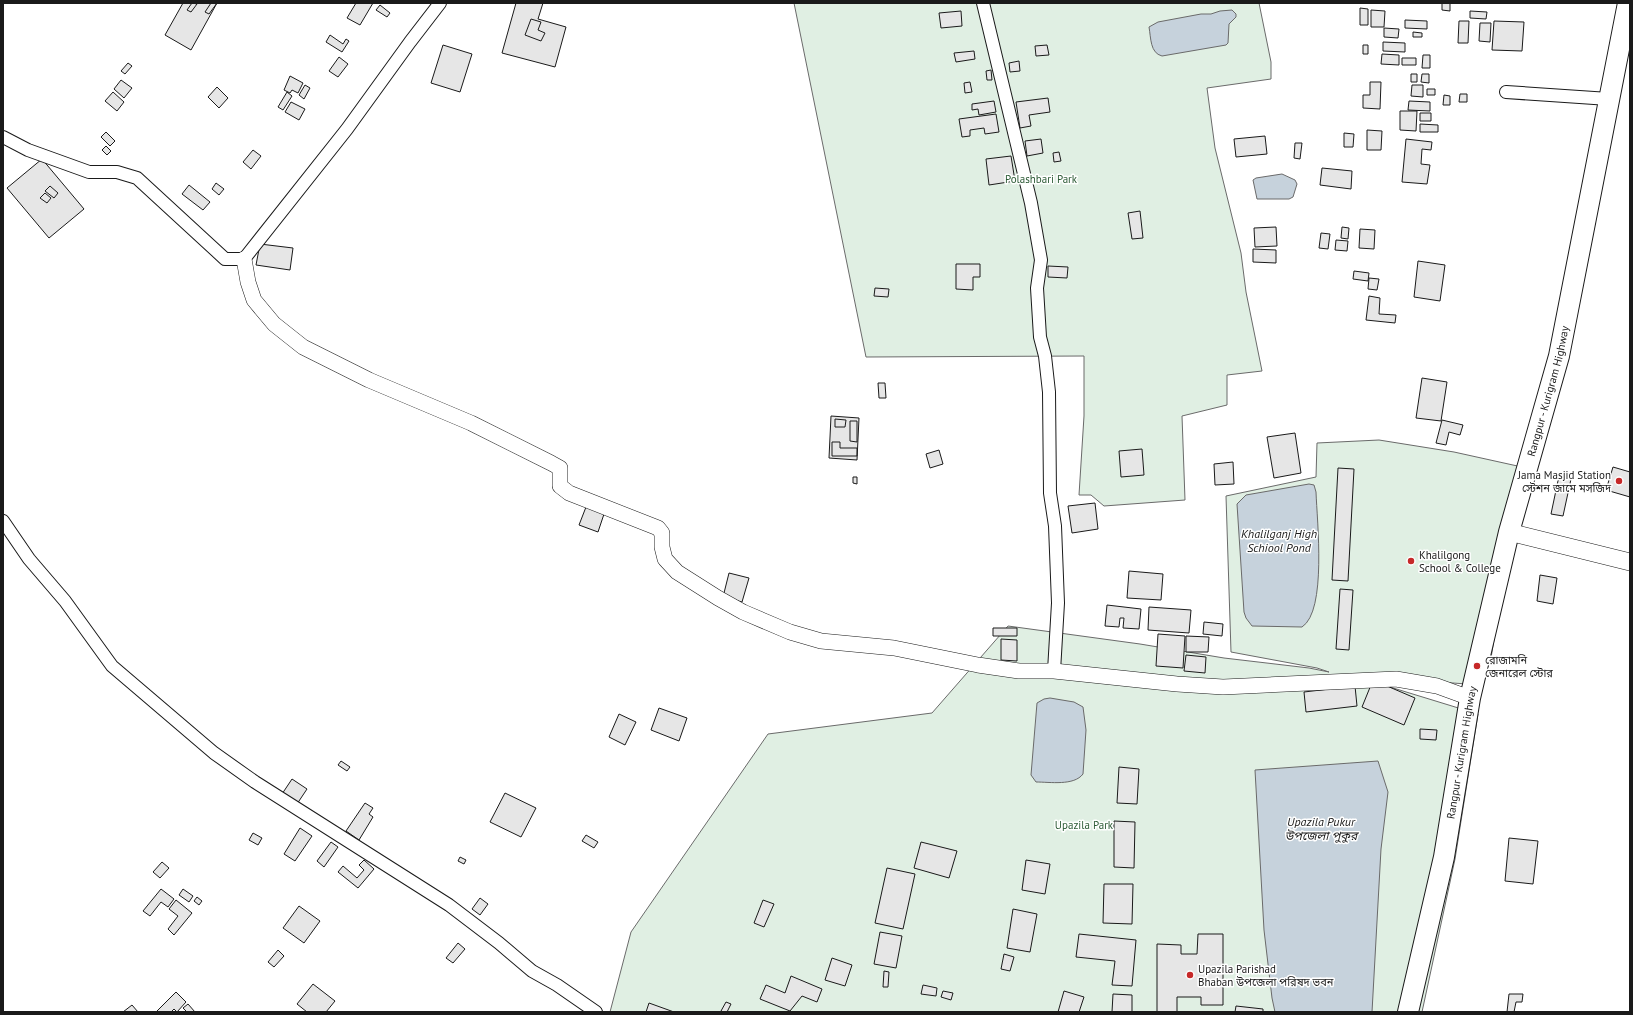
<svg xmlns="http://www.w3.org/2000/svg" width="1633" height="1015" font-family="'PT Sans','Noto Sans Bengali',sans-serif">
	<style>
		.green { fill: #e0efe3; stroke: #6a6a6a }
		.water { fill: #c6d2dc; stroke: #6a6a6a }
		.building { fill: #e6e6e6; stroke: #1a1a1a }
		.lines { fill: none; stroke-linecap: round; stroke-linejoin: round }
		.minor-casing { stroke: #1a1a1a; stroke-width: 14 }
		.tertiary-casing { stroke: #1a1a1a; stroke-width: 16 }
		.secondary-casing { stroke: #1a1a1a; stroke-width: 18 }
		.trunk-casing { stroke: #1a1a1a; stroke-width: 22 }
		.minor { stroke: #fff; stroke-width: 12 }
		.tertiary { stroke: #fff; stroke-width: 15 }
		.secondary { stroke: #fff; stroke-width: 17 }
		.trunk { stroke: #fff; stroke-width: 20 }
		.poi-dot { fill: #c62828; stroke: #fff; stroke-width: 1.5 }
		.labels { text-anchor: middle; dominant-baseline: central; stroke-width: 3; stroke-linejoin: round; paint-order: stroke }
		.park-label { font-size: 11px; fill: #2b5a34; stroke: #fff }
		.street-label { font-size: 11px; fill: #1a1a1a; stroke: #fff }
		.poi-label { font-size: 11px; fill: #1a1a1a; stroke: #fff; text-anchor: start }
		.water-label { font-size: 12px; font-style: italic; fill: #1a1a1a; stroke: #fff }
	</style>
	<rect width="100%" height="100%" fill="#fff"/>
	<path class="green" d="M794,3H1259L1271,62V79L1207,88L1215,148L1241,253L1246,292L1262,371L1227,375V405L1182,416L1185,500L1104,506L1091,495H1079L1084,416V356L866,357Z
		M1379,440L1454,452L1522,467L1491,658L1481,685L1354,676L1478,714L1455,859L1422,1012H610L631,932L768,734L932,713L1008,626L1140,644L1224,658L1309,668L1329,672L1317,668L1231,652L1226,496L1316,477L1317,443Z"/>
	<path class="water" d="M1232,10L1236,14V17L1229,24L1228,43L1226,45L1162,56C1150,53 1151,38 1149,27L1158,22L1201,14H1211L1220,11Z
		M1282,174L1295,180L1297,184L1293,197L1289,199H1257L1253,180L1256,178Z
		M1309,484L1314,485L1316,492C1317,521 1327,611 1302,627L1252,626L1246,618L1244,612L1237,504L1246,495Z
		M1050,698L1074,702L1083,707L1086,730L1083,774C1074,786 1050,782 1036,782L1031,775L1037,703L1044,699Z
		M1378,761L1388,792L1381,849L1372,1012H1275L1272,998L1264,930L1255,770Z"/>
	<path class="building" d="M183,3H217L191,50L165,35Z
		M192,3L197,4L191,12L187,10Z
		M211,3H217L209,14L205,12Z
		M356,3H373L360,25L347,18Z
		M516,3H543L538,19L566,27L555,67L502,53Z
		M1442,3H1450V11L1442,10Z
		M380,5L390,13L387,17L376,10Z
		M1360,8L1368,9V25H1360Z
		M1371,10L1385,11L1384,27H1371Z
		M961,11L962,26L941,28L939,13Z
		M1470,11L1487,12L1486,19L1470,18Z
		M531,19L541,22L538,30L545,33L541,41L525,35Z
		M1405,20L1427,21V29L1405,28Z
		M1459,21H1469L1468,43H1458Z
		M1494,21L1524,22L1522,51L1492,50Z
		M1480,23H1491L1490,42L1479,41Z
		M1384,28L1399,29L1398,38L1384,37Z
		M1413,32L1422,33V37H1413Z
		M330,35L343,44L346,39L349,41L342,52L326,42Z
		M1383,42L1405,43V52L1383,51Z
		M443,45L472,54L460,92L431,83Z
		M1047,45L1049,55L1036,56L1035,46Z
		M1363,45H1368V54H1363Z
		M974,51L975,59L956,62L954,53Z
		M1382,54L1399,55V65L1381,64Z
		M1423,55H1430V68H1422Z
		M339,57L348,64L338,77L329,71Z
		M1402,58H1416V65H1402Z
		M1019,61L1020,71L1010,72L1009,63Z
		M128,63L132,66L125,74L121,71Z
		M991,70L992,80H987L986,71Z
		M1411,74H1417V82H1411Z
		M1422,74H1429V83L1421,82Z
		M290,76L303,83L298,93L292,90L290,93L284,90Z
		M121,80L132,88L124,98L114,89Z
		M970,82L972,92L965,93L964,83Z
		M1370,82H1381L1380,109L1363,108V95H1370Z
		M305,85L310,88L304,99L299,95Z
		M1412,85H1423V97L1411,96Z
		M217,87L228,98L219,108L208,97Z
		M1427,89H1435V95H1427Z
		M113,92L124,102L117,111L105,101Z
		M287,92L292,96L283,110L278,107Z
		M1460,94H1467V102H1459Z
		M1444,95L1450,96V105H1443Z
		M1048,98L1050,112L1029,115L1031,126L1020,128L1016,102Z
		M994,101L996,112L979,115L978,109L972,110V104Z
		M1409,101L1430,102V111L1408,110Z
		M291,102L305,109L299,120L285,112Z
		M1400,111H1417L1416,131L1400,130Z
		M1420,113H1431V121H1420Z
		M996,114L999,132L985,134L984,128L970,130V136L962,137L959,119Z
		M1420,124L1438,125V132H1420Z
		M1367,130L1382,131L1381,150H1367Z
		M106,132L115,141L110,146L101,137Z
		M1344,133L1354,134L1353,147H1344Z
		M1265,136L1267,154L1236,157L1234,139Z
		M1041,139L1043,153L1027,156L1025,141Z
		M1406,139L1432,142L1431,150L1422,149L1421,164L1430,165L1427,184L1402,182Z
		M1295,143H1302L1300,159L1294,158Z
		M106,146L111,151L107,155L102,150Z
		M253,150L261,156L251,169L243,162Z
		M1059,152L1061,161L1054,162L1053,153Z
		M1011,156L1015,181L989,185L986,159Z
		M42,159L84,209L49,238L7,188Z
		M1322,168L1352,171L1351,189L1320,185Z
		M216,183L224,189L219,195L212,189Z
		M189,185L210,202L203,210L182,194Z
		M50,186L58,193L54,198L45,191Z
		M45,193L51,198L47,203L40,198Z
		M1140,211L1143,238L1132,239L1128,213Z
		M1276,227L1277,246L1255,247L1254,228Z
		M1342,227L1349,228L1348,239L1341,238Z
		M1360,229L1375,230L1374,249L1359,248Z
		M1321,233L1330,234L1328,249L1319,248Z
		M1336,240L1348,241L1347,251L1335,250Z
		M260,244L293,248L290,270L256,265Z
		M1253,249L1276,250V263L1253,262Z
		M1418,261L1445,265L1440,301L1414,297Z
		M956,264H980V277H973V290L956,289Z
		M1048,266L1068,267L1067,278L1048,277Z
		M1354,271L1369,273L1368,281L1353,279Z
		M1369,278L1379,279L1377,290L1368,289Z
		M875,288L889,289L888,297L874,296Z
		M1369,296L1380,298L1379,314L1396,315L1395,323L1366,320Z
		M1422,378L1447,382L1441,421L1416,418Z
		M878,383H885L886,398H879Z
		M831,416L859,418L857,460L829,458Z
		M835,419L846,420L845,427H835Z
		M1442,420L1463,425L1460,435L1449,432L1446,445L1436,443Z
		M850,421H857V442L850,441Z
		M1295,433L1301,473L1274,478L1267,437Z
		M832,442H840V448H857V456H832Z
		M1142,449L1144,475L1121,477L1119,451Z
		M939,450L943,464L930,468L926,454Z
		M1233,462L1234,484L1215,485L1214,464Z
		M1613,467L1630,472V497L1606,490Z
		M1338,468L1354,469L1348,581L1332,580Z
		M1559,476L1571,479L1563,516L1551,514Z
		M853,477H857V484L853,483Z
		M1095,503L1098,529L1072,533L1068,506Z
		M586,507L604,514L598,532L579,525Z
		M1129,571L1163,574L1161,600L1127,598Z
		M729,573L749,578L742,602L723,597Z
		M1540,575L1557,578L1553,604L1537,601Z
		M1340,589L1353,590L1349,650L1336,649Z
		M1107,605L1141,609L1139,629L1123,628L1124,618H1120L1119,627L1105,626Z
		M1149,607L1191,610L1189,633L1148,630Z
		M1204,622L1223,624L1222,636L1203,634Z
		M993,628H1017V636H993Z
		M1158,634L1185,636L1183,668L1156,666Z
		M1186,636L1209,637L1208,652H1186Z
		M1001,639L1017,640V661L1001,660Z
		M1186,655L1206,657L1205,673L1184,671Z
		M1373,680L1415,698L1404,725L1362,707Z
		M1355,686L1357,706L1306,712L1304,692Z
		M659,708L687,718L679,741L651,730Z
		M619,714L636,722L625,745L609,737Z
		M1420,729L1437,730L1436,740L1420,739Z
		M341,761L350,767L347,771L338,765Z
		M1119,767L1139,769L1137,804L1117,803Z
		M292,779L307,789L297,804L282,794Z
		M505,793L536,808L521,837L490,822Z
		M365,803L373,808L369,814L373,817L359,840L346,831Z
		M1114,821L1135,822L1134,868L1114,867Z
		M300,828L312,836L295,861L284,854Z
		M253,833L262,838L258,845L249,840Z
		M586,835L598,842L594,848L582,841Z
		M1509,838L1538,841L1533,884L1505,881Z
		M331,842L338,847L324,867L317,861Z
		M921,842L957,851L949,878L914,868Z
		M460,857L466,860L464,864L458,861Z
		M364,860L374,869L358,888L338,872L343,866L357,878L364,870L359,865Z
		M1026,860L1050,864L1045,894L1022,890Z
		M162,862L169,868L160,878L153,872Z
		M887,868L915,874L903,929L875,923Z
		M1104,884H1133L1132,924L1103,923Z
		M161,889L174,899L168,907L161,902L150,916L143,911Z
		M183,889L193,896L189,902L179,895Z
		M197,897L202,901L199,905L194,901Z
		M480,898L488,904L480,915L472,909Z
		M176,900L192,913L174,935L168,929L178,916L169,909Z
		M763,900L774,904L764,927L754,923Z
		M299,906L320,921L304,943L283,928Z
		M1013,909L1037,914L1030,952L1007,948Z
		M880,932L902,936L896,968L874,964Z
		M1079,934L1136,940L1132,986L1112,985L1115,961L1076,957Z
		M1198,934H1223V1005H1201V997H1177V1012H1157V944L1181,945V954H1197Z
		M458,943L465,949L453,963L446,958Z
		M278,950L284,956L274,967L268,962Z
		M1004,954L1014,957L1010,971L1001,969Z
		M832,958L852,965L845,986L825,980Z
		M884,971L889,972L888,987H883Z
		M791,976L822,989L817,1002L802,996L790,1011L760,999L766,985L785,993Z
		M313,984L335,1001L326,1012H307L297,1004Z
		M923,985L937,988L936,996L921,994Z
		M943,991L953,993L951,1000L941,997Z
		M1064,991L1084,997L1079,1012H1058Z
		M176,992L186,1002L177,1012L174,1009L171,1012H156Z
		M1113,994L1132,995V1012H1112Z
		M1509,994H1523L1522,1002H1516L1514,1012H1507Z
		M726,1002L731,1004L727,1012H724L721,1011Z
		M649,1003L674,1012H646Z
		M188,1004L195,1012H187L183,1008Z
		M132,1005L138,1012H123Z
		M1236,1006L1263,1009V1012H1235Z"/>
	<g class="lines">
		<g class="minor-casing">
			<path id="minor" d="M983,3L1031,203L1041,260L1037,288L1040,337L1045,356L1049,392L1050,493L1055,526L1058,603L1054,671
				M1506,92L1609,99
				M3,137L28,150L89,172H117L137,178L225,259H244L347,129L410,42L440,3
				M3,521L29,559L65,601L112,666L214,753L255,782L449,905L499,943L532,971L557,985L596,1012"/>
		</g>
		<g class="tertiary-casing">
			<path id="tertiary" d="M244,259L248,282L254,300L274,324L303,347L369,380L471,423L551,463L560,468V486L569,493L658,528L662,533V547L665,559L677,572L718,598L743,612L790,632L821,641L894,648L978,665L1019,671H1054L1177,684L1223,687L1396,679L1437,686L1470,698"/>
		</g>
		<g class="secondary-casing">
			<path id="secondary" d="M1509,532L1630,562"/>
		</g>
		<g class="trunk-casing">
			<g id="trunk">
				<path id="s1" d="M1408,1012L1444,857L1470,698L1509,532L1559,356L1628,3"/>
			</g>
		</g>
		<use href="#minor" class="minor"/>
		<use href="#tertiary" class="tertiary"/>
		<use href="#secondary" class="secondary"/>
		<use href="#trunk" class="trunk"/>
	</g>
	<g class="poi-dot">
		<circle cx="1619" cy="481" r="4"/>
		<circle cx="1411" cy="561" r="4"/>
		<circle cx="1477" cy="666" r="4"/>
		<circle cx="1190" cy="975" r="4"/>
	</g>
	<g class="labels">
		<g class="park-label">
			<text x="1041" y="179">Polashbari Park</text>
			<text x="1084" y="825">Upazila Park</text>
		</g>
		<g class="street-label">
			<text stroke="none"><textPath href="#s1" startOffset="637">Rangpur - Kurigram Highway</textPath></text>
			<text stroke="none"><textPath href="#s1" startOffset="265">Rangpur - Kurigram Highway</textPath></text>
		</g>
		<g class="poi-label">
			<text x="1611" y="475" text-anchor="end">Jama Masjid Station<tspan x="1611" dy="13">স্টেশন জামে মসজিদ</tspan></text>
			<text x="1419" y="555">Khalilgong<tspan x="1419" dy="13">School &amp; College</tspan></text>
			<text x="1485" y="660">রোজামনি<tspan x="1485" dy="13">জেনারেল স্টোর</tspan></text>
			<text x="1198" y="969">Upazila Parishad<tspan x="1198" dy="13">Bhaban উপজেলা পরিষদ ভবন</tspan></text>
		</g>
		<g class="water-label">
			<text x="1279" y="533">Khalilganj High<tspan x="1279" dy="14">Schiool Pond</tspan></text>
			<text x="1321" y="821">Upazila Pukur<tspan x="1321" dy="14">উপজেলা পুকুর</tspan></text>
		</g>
	</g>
	<rect width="1633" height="1015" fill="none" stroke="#1a1a1a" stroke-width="8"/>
</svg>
